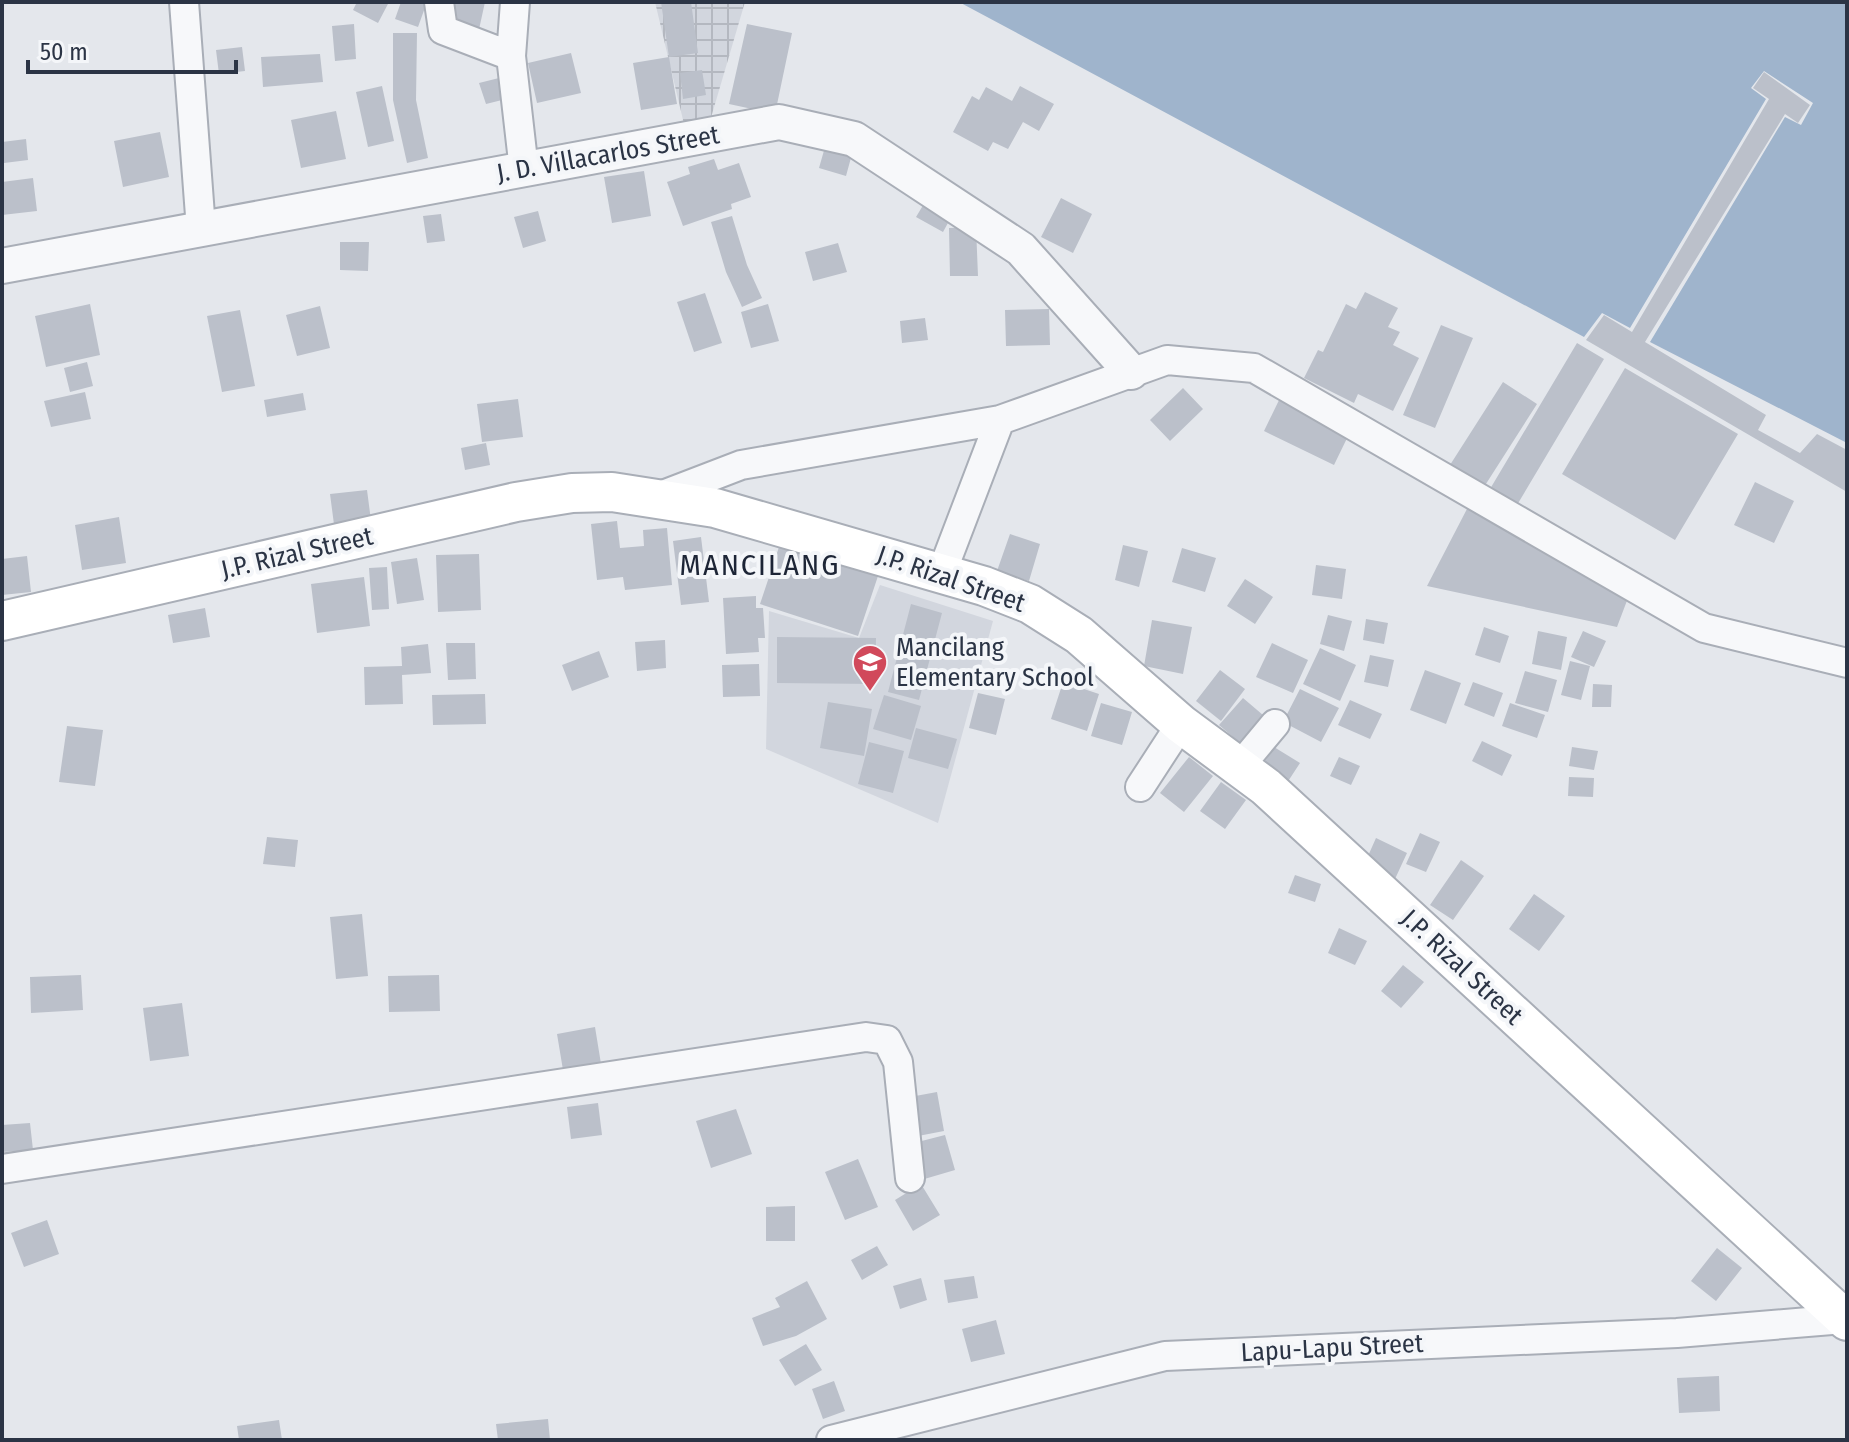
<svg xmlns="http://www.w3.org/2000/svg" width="1849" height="1442" font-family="'Fira Sans Condensed',sans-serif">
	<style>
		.built { fill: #d2d6de }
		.industrial { fill: url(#industrial-grid) }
		.water { fill: #9fb4cc }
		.building { fill: #bbc0ca }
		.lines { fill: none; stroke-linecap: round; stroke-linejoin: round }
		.minor-casing { stroke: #a9aeb7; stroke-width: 32 }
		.tertiary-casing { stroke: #a9aeb7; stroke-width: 38 }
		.secondary-casing { stroke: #a9aeb7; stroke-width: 42 }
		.minor { stroke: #f7f8fa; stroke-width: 28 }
		.tertiary { stroke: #f7f8fa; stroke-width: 34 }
		.secondary { stroke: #fff; stroke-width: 38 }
		.labels { text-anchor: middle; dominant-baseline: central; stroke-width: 8; stroke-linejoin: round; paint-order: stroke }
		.street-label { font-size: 26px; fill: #2b3445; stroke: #f4f6f9 }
		.poi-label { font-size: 26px; fill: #2b3445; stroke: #f4f6f9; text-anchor: start }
		.quarter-label { font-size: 30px; letter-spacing: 2px; fill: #1d2536; stroke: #f4f6f9 }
	</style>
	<defs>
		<pattern id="industrial-grid" width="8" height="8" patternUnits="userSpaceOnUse" patternTransform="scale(2)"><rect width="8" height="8" fill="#d2d6de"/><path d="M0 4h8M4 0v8" fill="none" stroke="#b4b8c0"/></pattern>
	</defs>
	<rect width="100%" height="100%" fill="#e4e7ec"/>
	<path class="built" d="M880,585L993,621L938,823L766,749L769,611L859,638Z"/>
	<path class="industrial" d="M655,2H745L710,121L684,124Z"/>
	<path class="water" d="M959,2H1847V443L1650,342L1785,117L1801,125L1813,103L1764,71L1751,88L1766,99L1630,328L1602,313L1584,337Z"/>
	<path class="building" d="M357,2H389L378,23L353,10Z
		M401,2H427L418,27L395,19Z
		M451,2H485L478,34L445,26Z
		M661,2H691L698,53L669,57Z
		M354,24L356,59L335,61L332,26Z
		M747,24L792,33L775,114L729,104Z
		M393,33H417L416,100L428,158L407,163L393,100Z
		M242,47L245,71L219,74L216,50Z
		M571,53L581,93L537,103L528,63Z
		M320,54L323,82L263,87L261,57Z
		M669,57L677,104L641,110L633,63Z
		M702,70L706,95L683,99L680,73Z
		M1764,72L1810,105L1798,123L1785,114L1645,342L1766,415L1758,430L1800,453L1817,434L1847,450V492L1586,340L1604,315L1632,332L1769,99L1753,88Z
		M499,78L506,99L486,104L479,83Z
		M382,86L394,141L368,147L356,92Z
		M1020,86L1054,104L1039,131L1023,122L1008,149L993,142L988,151L953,132L972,96L979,100L986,87L1012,101Z
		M336,111L346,159L301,168L291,120Z
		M160,132L169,177L123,187L114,141Z
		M26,139L28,160L4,163L2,142Z
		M825,147L852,154L846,176L819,168Z
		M714,159L718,170L739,163L751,197L731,204L732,209L683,226L667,182L690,174L688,167Z
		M644,171L651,216L612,223L604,177Z
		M33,178L37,211L2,215V182Z
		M928,197L954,212L943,232L916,217Z
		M1061,198L1092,214L1073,253L1041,237Z
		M538,211L546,241L523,248L514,217Z
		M441,214L445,241L427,243L423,216Z
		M732,216L747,265L762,298L742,307L726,272L711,222Z
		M976,227L978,276H950L949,228Z
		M340,242H369L368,271L340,270Z
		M838,243L847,272L813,281L805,252Z
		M1365,292L1398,308L1388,327L1400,332L1393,345L1419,358L1393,411L1358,394L1354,403L1304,378L1318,350L1323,352L1346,304L1356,309Z
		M705,293L722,343L694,352L677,302Z
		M90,304L100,355L46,367L35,316Z
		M768,304L779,341L751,348L741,312Z
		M320,306L330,348L297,356L286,315Z
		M1049,309L1050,345L1006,346L1005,310Z
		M240,310L255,386L222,392L207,316Z
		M925,318L928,340L902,343L900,321Z
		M1441,325L1473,338L1435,428L1403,415Z
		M1577,343L1604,359L1517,505L1490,489Z
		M87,362L93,386L70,392L64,368Z
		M1625,368L1738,434L1675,540L1562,474Z
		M1503,382L1537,404L1484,487L1450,465Z
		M1183,388L1203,409L1170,441L1150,420Z
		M85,392L91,419L51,427L44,401Z
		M303,393L306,410L267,417L264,400Z
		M1281,396L1351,430L1334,465L1264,431Z
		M518,399L523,437L482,442L477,404Z
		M486,443L490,465L465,470L461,448Z
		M1755,482L1794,501L1774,543L1734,525Z
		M367,490L372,528L335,532L330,494Z
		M1468,507L1628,598L1617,627L1427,586Z
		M119,517L126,563L82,570L75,525Z
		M617,521L620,548L644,546L643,530L667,528L672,585L625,590L623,577L597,580L591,524Z
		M1010,534L1040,544L1029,581L997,571Z
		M701,537L709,602L681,605L673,541Z
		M780,544L878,576L858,636L760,604Z
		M1123,545L1148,551L1139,587L1115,580Z
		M1182,548L1216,558L1205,592L1172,582Z
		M479,554L481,610L438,612L436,555Z
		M27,556L31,592L2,595V559Z
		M417,558L424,600L397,604L391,562Z
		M1316,565L1346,569L1342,599L1312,595Z
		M387,567L389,609L372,610L369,568Z
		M364,577L370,626L317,633L311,584Z
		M1245,579L1273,597L1255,624L1227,606Z
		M756,596V608H763L765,638H758L759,652L726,654L723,598Z
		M911,604L942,613L919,700L888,692Z
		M205,608L210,637L173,643L168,615Z
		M1328,615L1352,621L1344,651L1320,644Z
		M1366,619L1388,623L1384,644L1363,640Z
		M1152,620L1192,627L1183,674L1144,666Z
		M1484,627L1509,636L1500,663L1475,655Z
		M1538,631L1567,637L1561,670L1532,664Z
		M1583,631L1606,641L1594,667L1571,657Z
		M777,637L876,638L875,684L777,683Z
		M665,640L666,668L637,671L635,642Z
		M446,643H475L476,679L448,680Z
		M1272,643L1308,660L1293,693L1256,677Z
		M428,644L431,673L402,675L403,704L365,705L364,667L402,666L401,647Z
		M1320,648L1356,665L1340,701L1303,684Z
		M599,651L609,677L572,691L562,665Z
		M1370,655L1394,660L1388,687L1364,682Z
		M1570,661L1590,666L1581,700L1561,695Z
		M759,664L760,696L723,697L722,665Z
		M1220,670L1245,689L1221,721L1196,701Z
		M1425,670L1461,683L1446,724L1410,710Z
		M1525,671L1557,680L1548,712L1515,703Z
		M1063,682L1099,694L1087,731L1051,719Z
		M1473,682L1503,693L1494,717L1464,705Z
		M1593,684L1612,685L1611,707H1592Z
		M1300,689L1339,708L1321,742L1283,722Z
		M978,693L1005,699L996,735L969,728Z
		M485,694L486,724L433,725L432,695Z
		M884,695L921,706L911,740L873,729Z
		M1243,698L1270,721L1246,748L1219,725Z
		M1350,700L1382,714L1370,739L1338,725Z
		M828,702L872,709L864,756L820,748Z
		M1101,703L1132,712L1122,745L1091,736Z
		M1510,703L1545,715L1537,738L1502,726Z
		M67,726L103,730L95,786L59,782Z
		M916,728L957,739L948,769L908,758Z
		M1482,741L1512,755L1502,776L1472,761Z
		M869,742L904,751L893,793L858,784Z
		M1274,747L1300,763L1283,789L1258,772Z
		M1572,747L1598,751L1594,770L1569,766Z
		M1189,757L1213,776L1184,812L1160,793Z
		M1339,757L1360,766L1351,785L1330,776Z
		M1569,777L1594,778L1593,797L1568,796Z
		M1221,782L1246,800L1225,829L1200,811Z
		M1420,833L1440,842L1426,872L1406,864Z
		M267,837L298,840L295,867L263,864Z
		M1376,838L1407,853L1395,879L1364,865Z
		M1461,860L1484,876L1453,920L1430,905Z
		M1295,875L1321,884L1315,902L1288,893Z
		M1534,894L1565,916L1539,951L1509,929Z
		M362,914L368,976L336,979L330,917Z
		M1339,928L1367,941L1355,965L1328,953Z
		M1403,965L1424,982L1401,1008L1381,991Z
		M81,975L83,1010L31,1013L30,977Z
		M439,975L440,1011L389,1012L388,976Z
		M182,1003L189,1056L150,1061L143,1008Z
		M595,1027L602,1070L564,1076L557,1034Z
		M937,1092L944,1131L918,1136L910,1097Z
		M598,1103L602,1135L571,1139L567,1107Z
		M736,1109L752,1154L711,1168L696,1121Z
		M30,1123L33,1150L2,1152V1125Z
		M945,1135L955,1170L921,1180L910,1144Z
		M858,1159L878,1207L845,1220L825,1172Z
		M921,1184L940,1215L913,1231L895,1200Z
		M795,1206V1241H766V1207Z
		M47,1220L59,1254L24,1267L11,1233Z
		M877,1246L888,1265L862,1280L851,1260Z
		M1717,1248L1742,1268L1716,1301L1691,1281Z
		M974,1276L978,1298L948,1303L944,1280Z
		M921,1278L927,1300L900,1309L893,1286Z
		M807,1281L827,1319L796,1336L763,1346L752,1318L780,1307L775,1298Z
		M996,1320L1005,1354L971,1362L962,1329Z
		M806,1344L822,1370L795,1386L779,1360Z
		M1719,1376L1720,1411L1679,1413L1677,1378Z
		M834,1381L845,1411L823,1419L812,1389Z
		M548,1419L550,1440H498L496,1424Z
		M279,1420L282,1440H239L237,1426Z"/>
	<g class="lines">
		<g class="minor-casing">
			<path id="minor" d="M184,2L201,229
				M439,2L443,30L511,56
				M515,2L511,56L524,170
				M655,498L741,465L1000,420L1167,360L1254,368L1704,628L1847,663
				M942,572L1000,420
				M1240,766L1275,724
				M1140,787L1181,724
				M2,1169L866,1037L887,1040L898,1062L910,1178
				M831,1440L1165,1356L1677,1333L1844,1319"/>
		</g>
		<g class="tertiary-casing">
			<path id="tertiary" d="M2,266L779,122L854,139L1021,249L1131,372"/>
		</g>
		<g class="secondary-casing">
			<path id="secondary" d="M2,621L516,502L572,493L612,492L715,508L984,586L1030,604L1079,635L1181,724L1266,787L1847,1321"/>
		</g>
		<use href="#minor" class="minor"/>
		<use href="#tertiary" class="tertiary"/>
		<use href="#secondary" class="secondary"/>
	</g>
	<defs>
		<g id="school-pin" transform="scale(1.8)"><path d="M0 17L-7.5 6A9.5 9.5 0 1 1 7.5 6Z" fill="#d1495b" stroke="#f4f6f9"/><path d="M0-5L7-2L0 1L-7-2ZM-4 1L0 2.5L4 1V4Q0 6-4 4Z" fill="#fff"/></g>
	</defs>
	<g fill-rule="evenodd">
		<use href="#school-pin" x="870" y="662"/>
	</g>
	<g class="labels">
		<g class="street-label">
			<text transform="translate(608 154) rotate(-10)">J. D. Villacarlos Street</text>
			<text transform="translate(297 553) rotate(-13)">J.P. Rizal Street</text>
			<text transform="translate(951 579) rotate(19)">J.P. Rizal Street</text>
			<text transform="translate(1462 967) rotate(43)">J.P. Rizal Street</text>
			<text transform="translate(1332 1348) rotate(-3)">Lapu-Lapu Street</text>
		</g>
		<g class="poi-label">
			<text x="896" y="647">Mancilang<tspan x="896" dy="30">Elementary School</tspan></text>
		</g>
		<g class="quarter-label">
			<text x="760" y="565">MANCILANG</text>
		</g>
	</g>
	<rect width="1849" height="1442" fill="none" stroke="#2b3445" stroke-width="8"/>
	<path d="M28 60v12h208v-12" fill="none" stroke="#2b3445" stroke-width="4"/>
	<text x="40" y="60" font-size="24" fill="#2b3445" stroke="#f4f6f9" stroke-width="6" paint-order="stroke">50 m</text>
</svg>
